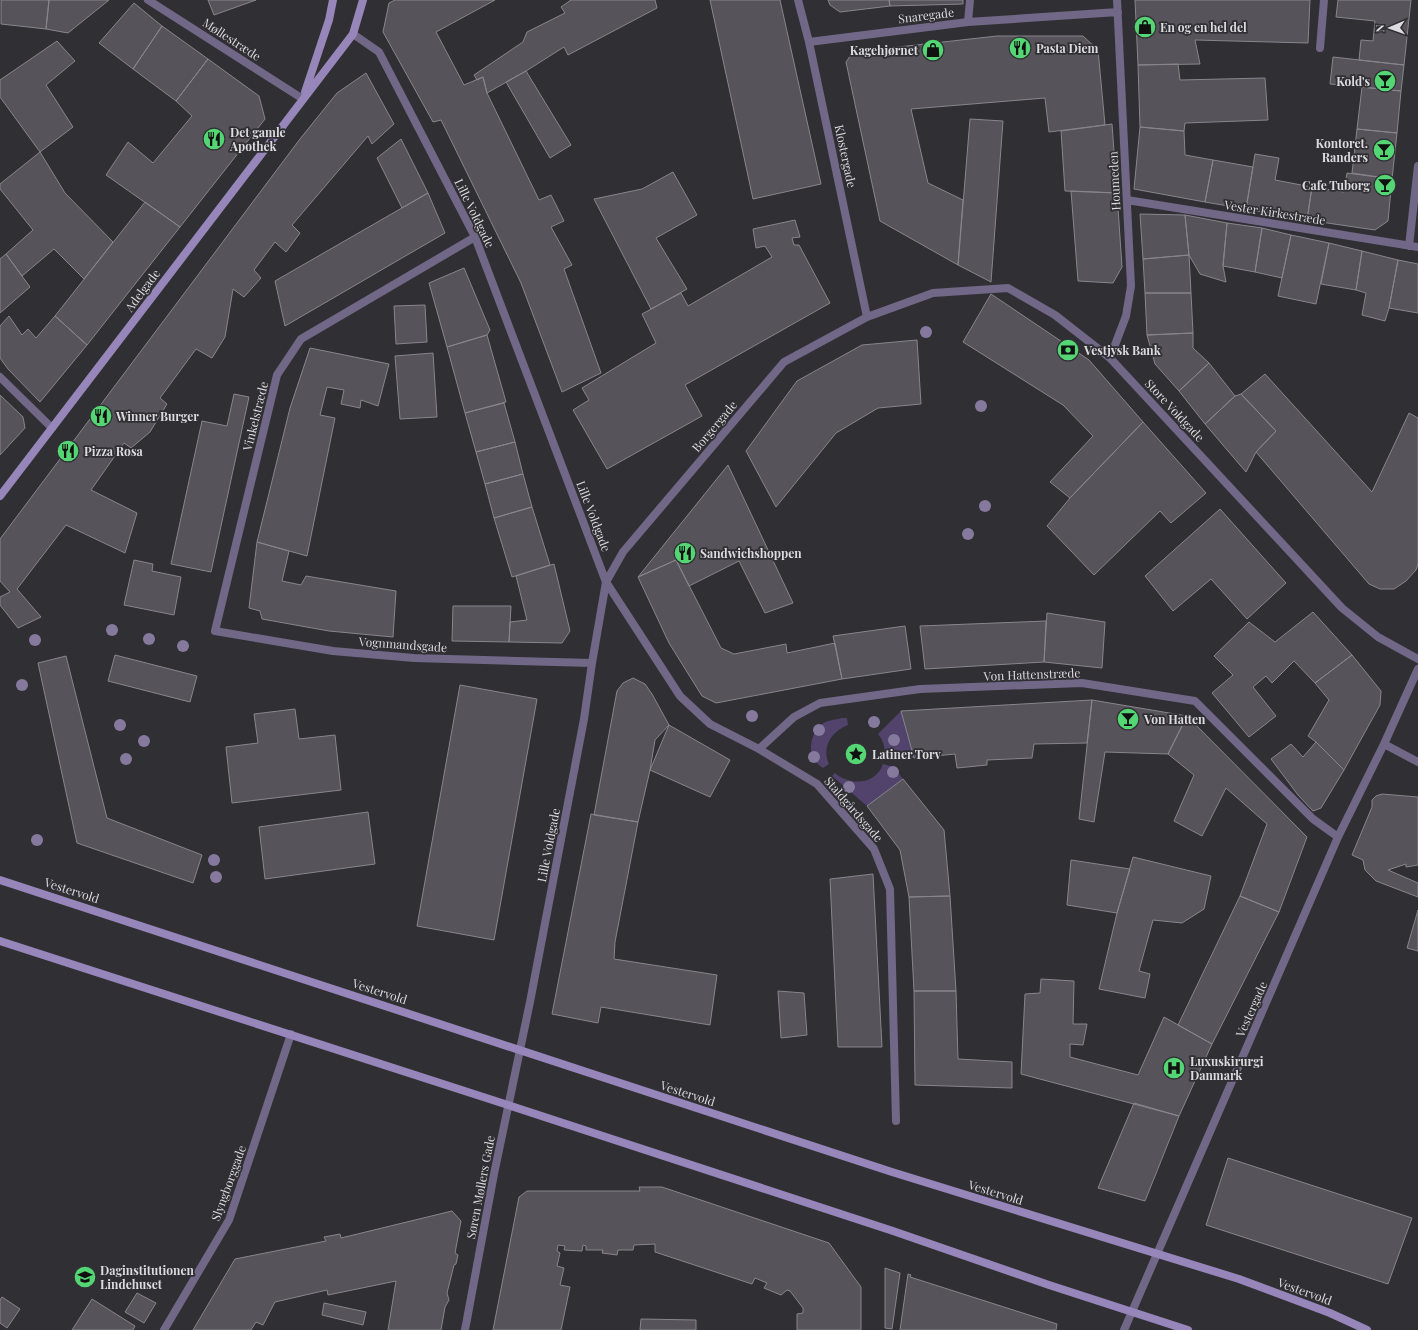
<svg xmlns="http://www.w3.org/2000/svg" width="1418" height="1330" font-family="'Playfair Display',serif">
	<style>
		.green { fill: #51436c }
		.building { fill: #56545a; stroke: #88868d }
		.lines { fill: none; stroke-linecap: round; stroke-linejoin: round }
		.street { stroke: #716887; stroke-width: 8 }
		.secondary { stroke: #9686b9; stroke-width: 8 }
		.tree { fill: #857a9d }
		.labels { text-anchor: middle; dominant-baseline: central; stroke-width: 3.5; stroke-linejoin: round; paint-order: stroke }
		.street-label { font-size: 12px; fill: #dcdbdf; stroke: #302f34 }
		.poi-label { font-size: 12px; font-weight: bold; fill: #dcdbdf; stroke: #302f34; text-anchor: start }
	</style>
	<rect width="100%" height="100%" fill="#302f34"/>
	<path class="green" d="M901,711L914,758L900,760L885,755C885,747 883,740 878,734Z
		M842,718H847L848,725C832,731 821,747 829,764L823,768C821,766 818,765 816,762C807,752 811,733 821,725C826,720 835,720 842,718Z
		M883,764L894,767L903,779L867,806L832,776L835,773C850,786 876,785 883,764Z"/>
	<path class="building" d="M1,0H49L46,29L1,24Z
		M49,0H109L68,33L46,29Z
		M208,0H256L214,15Z
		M395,0H495L436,32L464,85L483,77L487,93L539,200L551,195L564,221L551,227L572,265L564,269L601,373L562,392L521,283L441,120L433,122L383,32L389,3Z
		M571,0H655L657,8L568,55L564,47L526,71L487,93L483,77L477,80L474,75L523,42L527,32L565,13L561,7Z
		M710,0H780L821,184L753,199Z
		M828,0H889L890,6L840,12L830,5Z
		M889,0H963V4L890,6Z
		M1135,0H1310L1308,43L1195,40L1200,64L1138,65Z
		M1338,0H1411L1404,65L1359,60L1361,40L1373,41L1375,21L1336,17Z
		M134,3L162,26L133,69L99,43Z
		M162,26L208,59L176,101L133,69Z
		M997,36H1083L1098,50L1105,125L1049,132L1045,98L911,109L928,183L963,200L958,265L880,221L846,62L853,52Z
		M57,41L75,61L46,85L73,127L40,152L0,97V80Z
		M1333,57L1404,65L1401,91L1330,84Z
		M208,59L259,96L265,119L180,227L106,175L128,142L153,163L192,116L176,101Z
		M1178,64L1180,80L1265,78L1268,120L1185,123L1184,131L1140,127L1138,65Z
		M526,71L571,145L550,158L506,82Z
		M366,73L394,124L372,144L368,136L292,225L300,233L286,252L275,242L254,270L261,278L244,297L233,289L225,337L212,358L196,349L160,398L167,404L150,432L131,448L124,443L91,490L137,513L125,553L66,525L17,589L41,617L18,628L0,605V597L10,592L0,581V539L300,139L337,93Z
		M1362,87L1401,91L1397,133L1357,129Z
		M970,119L1003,121L991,282L958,265Z
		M1112,124L1117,193L1065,191L1061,131Z
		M1140,127L1184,131L1185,155L1213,160L1205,202L1134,189Z
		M1357,129L1397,133L1392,179L1352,173Z
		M401,139L428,193L402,208L377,158Z
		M40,152L65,193L113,242L84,279L54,249L22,276L6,254L33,230L0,189V184Z
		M1255,154L1279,158L1275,180L1312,187L1307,220L1246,209Z
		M1213,160L1253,167L1246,209L1205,202Z
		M673,172L697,215L656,238L687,289L651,309L594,199L642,189Z
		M1347,173L1392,179L1388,221L1375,230L1307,220L1312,187L1344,192Z
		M1071,191L1117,193L1122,267L1113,283L1078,281Z
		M428,193L445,233L285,326L275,281Z
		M145,202L180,227L87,345L55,316Z
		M1140,214L1185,215L1189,255L1143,259Z
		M1185,215L1227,223L1223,266L1226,282L1200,274L1189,255Z
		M795,220L800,237L792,238L794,245H799L830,303L685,385L702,416L607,469L573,410L589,400L582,388L656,343L642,314L681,293L688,306L772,257L765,246L756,248L753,229Z
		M1227,223L1262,228L1255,272L1223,266Z
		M1262,228L1291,235L1282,278L1255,272Z
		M1291,235L1329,243L1316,304L1278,296Z
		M1329,243L1362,251L1356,290L1321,284Z
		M1362,251L1398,260L1389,308L1385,321L1362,315L1366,293L1356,290Z
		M6,254L30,287L0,313V259Z
		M1189,255L1191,293H1145L1143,259Z
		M1398,260L1418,264V313L1389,308Z
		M464,268L490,330L487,335L447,347L429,283Z
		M1145,293H1191L1193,333L1147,335Z
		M991,294L1089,360L1143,422L1070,498L1050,482L1093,436L1063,405L963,342Z
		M425,305L427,342L396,344L394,306Z
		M9,316L22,335L28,329L36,338L55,316L87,345L40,402L8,369L0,358V326Z
		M1193,333V348L1209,363L1179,391L1155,364L1147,335Z
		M487,335L506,402L465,413L447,347Z
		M917,340L921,404L878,408L836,433L776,507L746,451L797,381L862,345Z
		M310,348L389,364L378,406L361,400L360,408L341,404L344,390L327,387L320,415L335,418L307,556L257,542L290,408Z
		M433,353L437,417L400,419L395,356Z
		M1209,363L1235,396L1205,424L1179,391Z
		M1265,374L1372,492L1409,413L1418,418V564L1416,570L1406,581L1394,589H1380L1369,584L1256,452L1276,431L1241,394Z
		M234,394L249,397L211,572L171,564L202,421L227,426Z
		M1241,394L1276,431L1256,452L1246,472L1205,424L1235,396Z
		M0,395L23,417L25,428L0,455Z
		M504,403L515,442L476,452L465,413Z
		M1143,422L1206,493L1171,523L1160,511L1094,575L1047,526L1070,498Z
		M515,442L523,474L485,484L476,452Z
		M728,465L793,603L765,613L739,561L689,586L676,560L638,577Z
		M523,474L532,507L494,518L485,484Z
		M532,507L550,565L512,577L494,518Z
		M1220,509L1286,583L1247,619L1211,579L1173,611L1145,576Z
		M257,542L289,551L282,581L301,585L306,576L396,591L393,637L329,631L262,619L260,611L249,608Z
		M134,560L153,564L152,571L181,577L174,615L124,605Z
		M676,560L721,648L734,654L786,644L787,653L835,643L842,679L716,703L702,696L669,643L638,577Z
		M554,564L570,631L562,643L509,642L510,622L527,620L516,576Z
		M453,606H511L509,642L452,641Z
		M1313,612L1352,655L1315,683L1294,661L1272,683L1266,676L1253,687L1276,716L1249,737L1212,693L1233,675L1214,656L1249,622L1275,642Z
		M1047,613L1105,622L1102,668L1044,662Z
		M1046,621L1044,662L925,669L920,626Z
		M905,626L911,669L842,679L833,636Z
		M115,655L197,676L190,702L108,681Z
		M1352,655L1381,691L1380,705L1344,770L1316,742L1308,736L1329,700L1315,683Z
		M66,656L107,818L202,855L193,883L77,843L38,663Z
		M633,678L645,684L652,694L669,725L655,740L650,770L638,822L594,815L617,691L623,683Z
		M460,685L537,699L494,940L417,926Z
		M1092,700L1087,743L1034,744L1032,758L987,760V765L957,768L955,754L914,758L901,711Z
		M1092,700L1187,716L1168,754L1105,752L1094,822L1079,819Z
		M295,709L299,739L335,735L341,790L232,803L226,747L258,743L254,714Z
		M1187,716L1307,837L1279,912L1240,896L1267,824L1226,788L1202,836L1174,821L1194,775L1168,754Z
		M669,725L730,760L710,797L650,770Z
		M1316,742L1344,770L1321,808L1313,811L1298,795L1271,759L1291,744L1303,757Z
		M903,779L944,830L950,896L909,897L900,850L867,806Z
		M1382,794L1418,797V865L1406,867V864L1388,870L1418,883V897L1376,881L1365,870L1363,860L1352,855L1372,807V800L1376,796Z
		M368,812L375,864L265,879L259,827Z
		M591,814L638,822L615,942L614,959L717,975L710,1025L601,1007L598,1023L552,1014Z
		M1133,857L1211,876L1204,909L1182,923L1153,920L1139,971L1150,974L1145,998L1099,989L1117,913Z
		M1071,860L1130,869L1117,913L1067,905Z
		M873,874L882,1047H838L830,879Z
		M950,896L956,991H914L909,897Z
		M1240,896L1279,912L1212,1044L1178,1025Z
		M1418,910V951L1407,948Z
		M1041,979L1074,981L1073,1024H1087L1083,1045L1070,1044V1057L1138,1075L1164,1017L1212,1044L1179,1116L1021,1074L1025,994L1040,993Z
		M778,991L804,993L807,1035L781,1038Z
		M914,991H956L958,1059L1012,1062V1088L915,1085Z
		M1134,1103L1179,1116L1145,1201L1098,1188Z
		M1228,1158L1412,1218L1388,1284L1206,1225Z
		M639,1187H662L829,1243L861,1287V1330H797V1314L803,1313V1308L790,1291L787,1290L781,1295L764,1288L767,1283L755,1278L752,1284L655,1252V1244L634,1245L633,1250H618L617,1255L602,1253L603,1250H586V1246L583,1245L582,1251L564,1250L565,1246L558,1245L557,1251L560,1253L557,1266L564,1268L560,1285L570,1287L561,1330H493L519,1197L527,1191H640Z
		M452,1211L461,1221L455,1253L458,1255L456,1264L454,1265L447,1293L449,1300L445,1307L441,1330H388L396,1281L328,1295L327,1290L275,1302L263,1325L256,1322L251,1330H193L235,1259L326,1241L324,1237L340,1234L341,1238Z
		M885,1268L900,1273L892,1329L885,1328Z
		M908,1274L911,1275L910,1277L1057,1324L1056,1330H900Z
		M137,1293L156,1303L144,1323L125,1312Z
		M2,1297L20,1309L7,1328L0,1323V1300Z
		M92,1299L135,1326L133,1330H72Z
		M324,1303L366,1312L363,1325L322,1315Z
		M641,1319L696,1320V1330H640Z"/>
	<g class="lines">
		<path class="street" d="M148,0L303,99
			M798,0L809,42L867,317
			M968,22L970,0
			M353,34L379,52L475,237L606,582L592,663L584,719L530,1002L494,1174L465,1330
			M809,42L968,22L1118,12
			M1320,48L1324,0
			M1127,200L1418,247
			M475,237L301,339L277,375L215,631L333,651L414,658L592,663
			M1409,246L1418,166
			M1110,358L1126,316L1131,286L1117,0
			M0,377L52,428
			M606,582L623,552L784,362L867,317L933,293L1008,288L1055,315L1110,358L1342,608L1378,637L1418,659
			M606,582L680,696L710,724L759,749L817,784L874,849L890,889L896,1121
			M1384,744L1418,762
			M759,749L794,717L820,703L920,689L1082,683L1195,701L1313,819L1338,837
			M164,1330L229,1220L291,1034
			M1124,1330L1338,837L1384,744L1418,669"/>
		<path class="secondary" d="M305,92L329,20L333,0
			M0,496L353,34L363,0
			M0,880L892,1172L1239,1279L1330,1313L1367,1330
			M0,941L508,1105L893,1231L1049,1285L1188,1330"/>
	</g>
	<g class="tree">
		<circle cx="926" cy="332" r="6"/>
		<circle cx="981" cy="406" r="6"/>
		<circle cx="985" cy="506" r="6"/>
		<circle cx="968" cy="534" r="6"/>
		<circle cx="112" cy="630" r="6"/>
		<circle cx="149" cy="639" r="6"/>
		<circle cx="35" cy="640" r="6"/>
		<circle cx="183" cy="646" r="6"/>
		<circle cx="22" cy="685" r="6"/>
		<circle cx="752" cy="716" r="6"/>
		<circle cx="874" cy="722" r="6"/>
		<circle cx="120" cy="725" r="6"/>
		<circle cx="819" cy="730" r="6"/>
		<circle cx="894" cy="740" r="6"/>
		<circle cx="144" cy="741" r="6"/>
		<circle cx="814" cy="757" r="6"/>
		<circle cx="126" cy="759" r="6"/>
		<circle cx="893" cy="772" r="6"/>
		<circle cx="849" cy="787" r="6"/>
		<circle cx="37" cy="840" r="6"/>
		<circle cx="214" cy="860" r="6"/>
		<circle cx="216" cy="877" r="6"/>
	</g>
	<defs>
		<g id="shop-disc" transform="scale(1.15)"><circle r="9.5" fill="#53d673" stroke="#302f34"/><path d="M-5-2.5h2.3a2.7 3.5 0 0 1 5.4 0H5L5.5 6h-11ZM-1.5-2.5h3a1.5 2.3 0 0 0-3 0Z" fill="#111"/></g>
		<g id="restaurant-disc" transform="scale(1.15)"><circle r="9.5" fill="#53d673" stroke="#302f34"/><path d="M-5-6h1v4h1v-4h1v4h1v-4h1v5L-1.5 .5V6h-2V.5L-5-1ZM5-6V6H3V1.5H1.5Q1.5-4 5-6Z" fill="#111"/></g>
		<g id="bar-disc" transform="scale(1.15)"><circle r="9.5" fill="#53d673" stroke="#302f34"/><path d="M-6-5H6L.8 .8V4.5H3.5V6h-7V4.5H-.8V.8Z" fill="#111"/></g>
		<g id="bank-disc" transform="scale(1.15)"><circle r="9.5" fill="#53d673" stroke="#302f34"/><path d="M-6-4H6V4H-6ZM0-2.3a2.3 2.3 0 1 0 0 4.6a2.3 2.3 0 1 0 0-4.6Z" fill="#111"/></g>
		<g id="sight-disc" transform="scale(1.15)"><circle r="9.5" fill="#53d673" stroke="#302f34"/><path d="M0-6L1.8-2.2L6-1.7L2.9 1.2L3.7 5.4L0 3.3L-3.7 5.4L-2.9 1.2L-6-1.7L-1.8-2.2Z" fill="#111"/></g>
		<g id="hospital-disc" transform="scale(1.15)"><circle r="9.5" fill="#53d673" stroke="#302f34"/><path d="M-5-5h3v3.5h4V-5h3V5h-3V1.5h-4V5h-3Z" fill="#111"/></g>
		<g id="school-disc" transform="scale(1.15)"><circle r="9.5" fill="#53d673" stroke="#302f34"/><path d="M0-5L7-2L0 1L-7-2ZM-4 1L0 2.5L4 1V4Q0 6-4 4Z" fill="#111"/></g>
	</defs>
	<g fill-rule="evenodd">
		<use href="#shop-disc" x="1145" y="27"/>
		<use href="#restaurant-disc" x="1020" y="48"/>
		<use href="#shop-disc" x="933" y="50"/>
		<use href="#bar-disc" x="1385" y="81"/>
		<use href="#restaurant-disc" x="214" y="139"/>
		<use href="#bar-disc" x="1384" y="150"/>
		<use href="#bar-disc" x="1385" y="185"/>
		<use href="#bank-disc" x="1068" y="350"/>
		<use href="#restaurant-disc" x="101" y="416"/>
		<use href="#restaurant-disc" x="68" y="451"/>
		<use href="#restaurant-disc" x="685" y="553"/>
		<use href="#bar-disc" x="1128" y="719"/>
		<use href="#sight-disc" x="856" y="754"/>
		<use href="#hospital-disc" x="1174" y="1068"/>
		<use href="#school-disc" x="85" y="1277"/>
	</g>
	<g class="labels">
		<g class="street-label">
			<text transform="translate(926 15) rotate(-7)">Snaregade</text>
			<text transform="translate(232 39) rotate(33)">Møllestræde</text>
			<text transform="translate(846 156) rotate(78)">Klostergade</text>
			<text transform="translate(1114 181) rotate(-93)">Houmeden</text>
			<text transform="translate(1275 212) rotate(9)">Vester Kirkestræde</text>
			<text transform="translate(475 213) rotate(64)">Lille Voldgade</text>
			<text transform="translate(142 290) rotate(-53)">Adelgade</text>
			<text transform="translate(1175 410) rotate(47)">Store Voldgade</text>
			<text transform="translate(255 416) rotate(-76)">Vinkelstræde</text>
			<text transform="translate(714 426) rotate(-50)">Borgergade</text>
			<text transform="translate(594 516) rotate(69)">Lille Voldgade</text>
			<text transform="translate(403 644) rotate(4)">Vognmandsgade</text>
			<text transform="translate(1032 674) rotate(-2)">Von Hattenstræde</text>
			<text transform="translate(854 809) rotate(49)">Staldgårdsgade</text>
			<text transform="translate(548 845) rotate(-79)">Lille Voldgade</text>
			<text transform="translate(72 890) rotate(18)">Vestervold</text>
			<text transform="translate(380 991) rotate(18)">Vestervold</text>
			<text transform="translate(1251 1009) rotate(-66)">Vestergade</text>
			<text transform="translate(688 1093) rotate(18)">Vestervold</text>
			<text transform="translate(228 1183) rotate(-70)">Slyngborggade</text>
			<text transform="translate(480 1187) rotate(-79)">Søren Møllers Gade</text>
			<text transform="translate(996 1192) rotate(17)">Vestervold</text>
			<text transform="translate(1305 1291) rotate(20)">Vestervold</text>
		</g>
		<g class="poi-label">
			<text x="1160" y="27">En og en hel del</text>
			<text x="1036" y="48">Pasta Diem</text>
			<text x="918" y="50" text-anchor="end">Kagehjørnet</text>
			<text x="1370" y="81" text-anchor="end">Kold's</text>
			<text x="230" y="132">Det gamle<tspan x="230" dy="14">Apothek</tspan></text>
			<text x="1368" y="143" text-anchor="end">Kontoret.<tspan x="1368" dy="14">Randers</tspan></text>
			<text x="1370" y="185" text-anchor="end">Cafe Tuborg</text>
			<text x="1084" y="350">Vestjysk Bank</text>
			<text x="116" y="416">Winner Burger</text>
			<text x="84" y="451">Pizza Rosa</text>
			<text x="700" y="553">Sandwichshoppen</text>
			<text x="1144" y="719">Von Hatten</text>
			<text x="872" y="754">Latiner Torv</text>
			<text x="1190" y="1061">Luxuskirurgi<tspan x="1190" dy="14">Danmark</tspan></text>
			<text x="100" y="1270">Daginstitutionen<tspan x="100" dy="14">Lindehuset</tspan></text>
		</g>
	</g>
	<g transform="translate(1390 28) rotate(268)" stroke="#302f34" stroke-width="3" paint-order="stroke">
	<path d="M0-3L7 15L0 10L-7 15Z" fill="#dcdbdf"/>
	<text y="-6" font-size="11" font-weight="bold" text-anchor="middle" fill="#dcdbdf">N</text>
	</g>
</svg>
